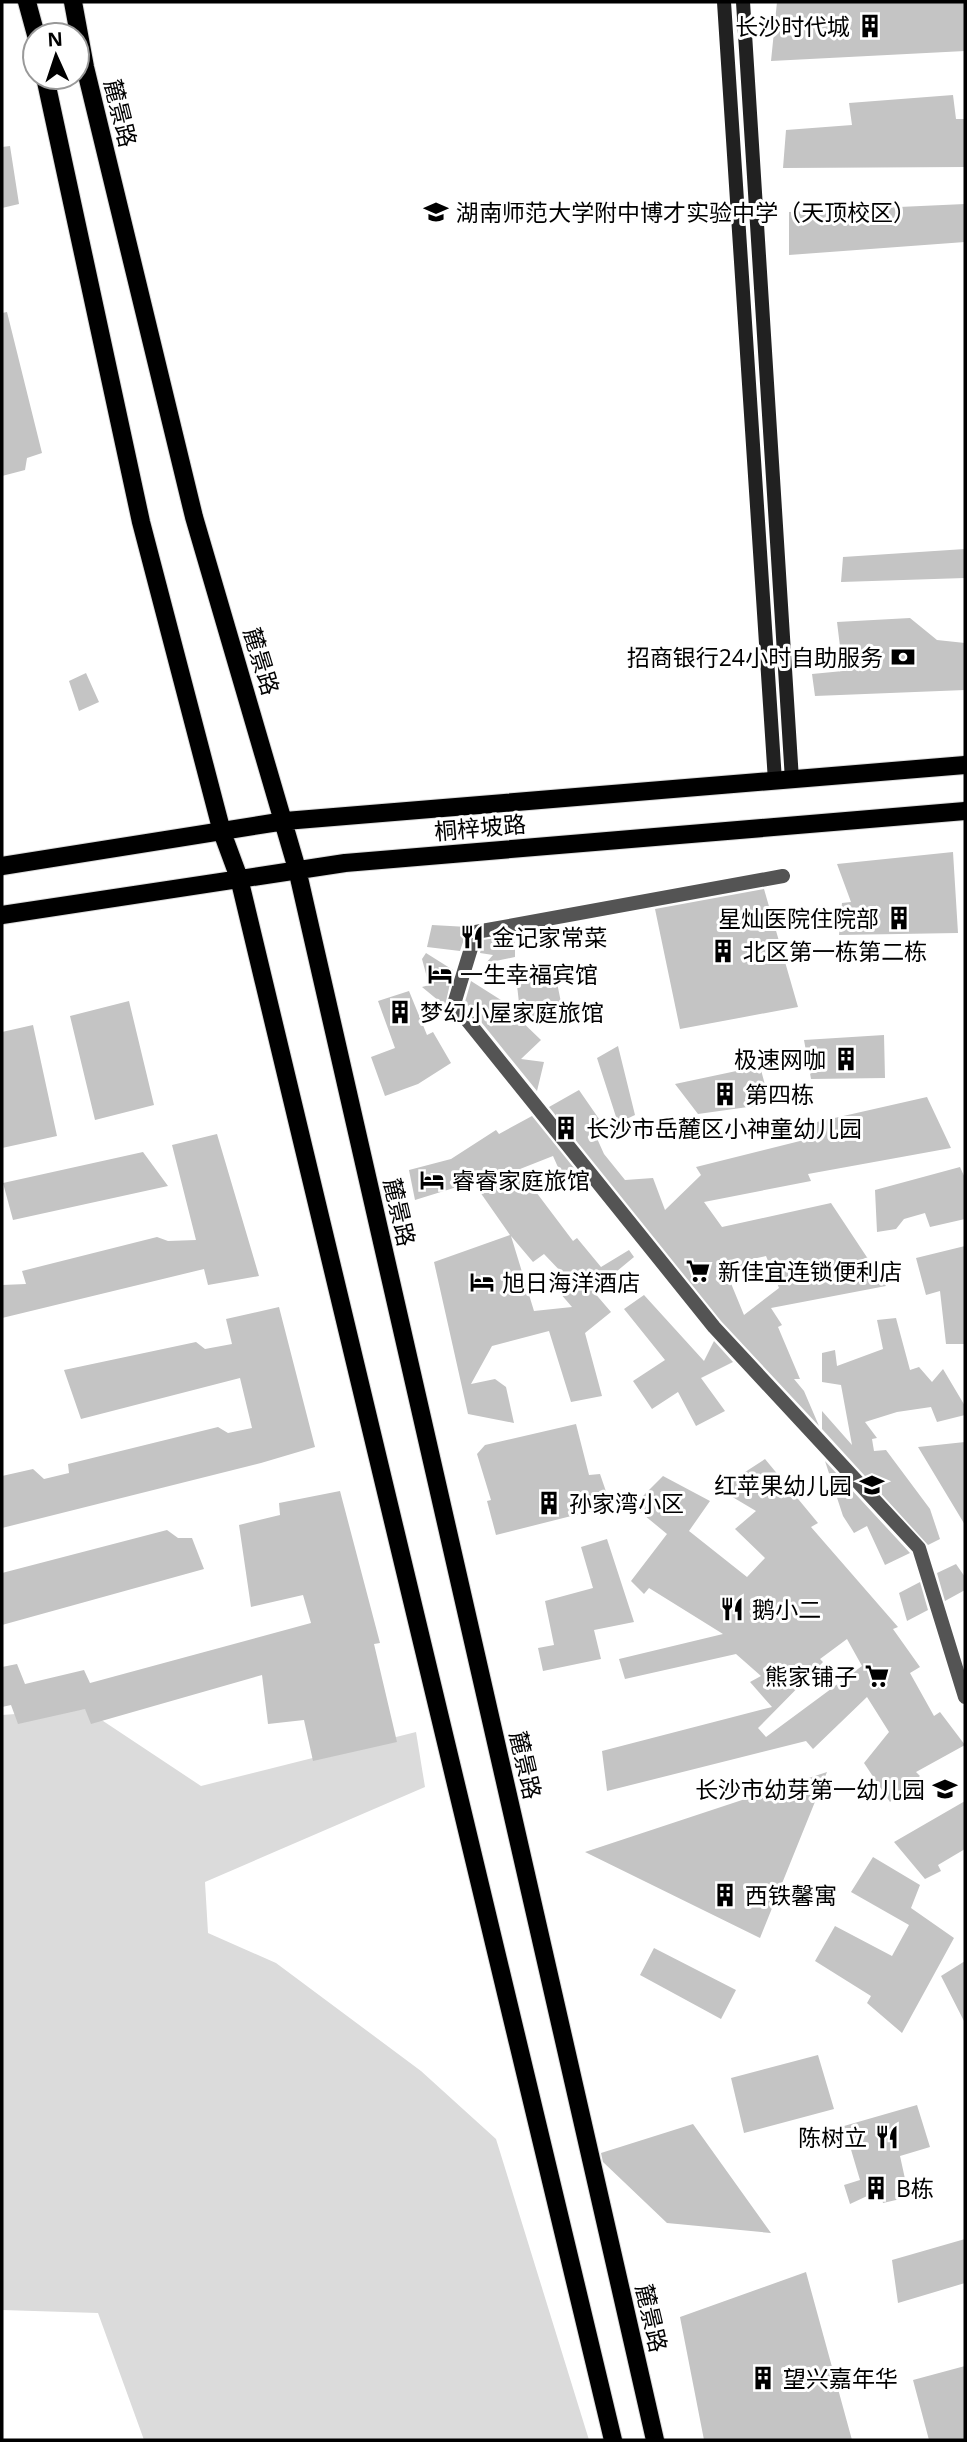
<svg xmlns="http://www.w3.org/2000/svg" width="967" height="2442" font-family="'Open Sans','Noto Sans SC',sans-serif">
	<style>
		.green { fill: #dbdbdb }
		.building { fill: #c4c4c4; fill-rule: evenodd }
		.lines { fill: none; stroke-linecap: round; stroke-linejoin: round }
		.primary-casing { stroke: #dbdbdb; stroke-width: 20 }
		.street { stroke: #545454; stroke-width: 14 }
		.secondary { stroke: #212121; stroke-width: 14 }
		.primary { stroke: #000; stroke-width: 18 }
		.labels { text-anchor: middle; dominant-baseline: central; stroke-width: 6; stroke-linejoin: round; paint-order: stroke }
		.poi-label { font-size: 23px; fill: #000; stroke: #fff; text-anchor: start }
		.street-label { font-size: 23px; fill: #000; stroke: #fff }
	</style>
	<rect width="100%" height="100%" fill="#fff"/>
	<path class="green" d="M85,1709L201,1786L416,1732L425,1787L205,1882L208,1933L276,1963L421,2071L496,2139L589,2440H144L98,2313L2,2310V1715Z"/>
	<path class="building" d="M777,2H965V51L771,61Z
		M953,95L956,119H965V167L783,168L786,130L852,125L849,103Z
		M10,146L19,204L2,208V147Z
		M965,204V242L789,255V212Z
		M7,312L42,453L27,458L25,470L2,476V313Z
		M965,549V578L841,582L843,557Z
		M910,618L937,640L965,643V690L815,696L812,674L843,671L837,622Z
		M86,673L99,702L79,711L69,681Z
		M953,852L958,933L839,935L842,903L851,902L837,864Z
		M764,889L798,1007L680,1029L655,909Z
		M432,925L468,927L460,951L427,947Z
		M515,935V957L486,963L493,955L480,953L483,940Z
		M426,953L453,970L445,1006L422,987L429,985L422,959Z
		M554,968L564,1017L515,1015L541,1040L521,1059L544,1062L537,1091L465,1002L471,981L520,1012L516,976Z
		M409,991L427,1035L433,1032L451,1063L418,1084L385,1096L371,1057L395,1048L378,1001Z
		M129,1001L154,1105L95,1120L70,1016Z
		M33,1025L57,1136L2,1148V1032Z
		M884,1035L885,1078L811,1079L804,1040Z
		M618,1046L635,1115L618,1123L597,1058Z
		M760,1066L770,1104L698,1114L675,1084Z
		M579,1090L606,1129L595,1134L604,1154L625,1180L653,1178L665,1210L701,1175L696,1167L812,1138L808,1124L927,1097L951,1148L808,1174L811,1181L704,1202L722,1227L831,1203L886,1286L771,1308L782,1325L778,1327L800,1379H794L804,1391L819,1426L721,1321L549,1107ZM766,1256L779,1288L744,1315L730,1281L748,1260Z
		M532,1116L574,1168L561,1174L553,1156L520,1169L533,1188L573,1241L577,1238L601,1267L629,1250L634,1257L593,1291L611,1312L585,1333L602,1396L571,1402L549,1331L492,1346L471,1384L495,1379L506,1387L514,1423L468,1414L434,1262L510,1235L473,1182L415,1200L409,1170L451,1159L496,1130L499,1134ZM511,1236L533,1262L544,1254L566,1277L553,1285L572,1307L534,1311Z
		M217,1134L259,1276L208,1285L204,1269L2,1318V1285L26,1284L22,1271L157,1237L168,1241L196,1240L172,1145Z
		M143,1152L168,1186L13,1220L3,1183Z
		M960,1167L965,1178V1219L930,1227L925,1213L904,1219L896,1229L877,1232L875,1190Z
		M965,1246V1344H946L940,1291L926,1295L916,1258Z
		M644,1295L704,1361L714,1341L733,1362L701,1378L725,1411L696,1426L678,1392L652,1409L633,1381L665,1360L624,1309Z
		M279,1307L315,1447L261,1463L2,1528V1476L33,1469L44,1479L69,1473L68,1464L218,1427L228,1433L252,1428L240,1378L81,1419L64,1370L196,1342L205,1349L232,1344L226,1319Z
		M896,1318L910,1370L919,1367L932,1382L943,1369L965,1406V1415L937,1422L931,1407L897,1412L865,1422L877,1438L872,1439L874,1451L886,1450L930,1509L940,1539L928,1545L822,1429V1411L852,1445L841,1385L822,1382V1353L835,1350L837,1366L883,1349L877,1320Z
		M576,1424L589,1475L600,1474L611,1506L496,1535L487,1501L491,1500L477,1454L485,1445Z
		M965,1442V1525L918,1447Z
		M765,1459L818,1523L811,1527L898,1627L893,1629L920,1667L910,1673L934,1716L940,1712L965,1745L916,1772L920,1776L890,1802L864,1763L889,1732L867,1697L813,1749L806,1741L607,1791L602,1751L772,1707L750,1682L761,1676L736,1654L625,1679L619,1659L723,1634L649,1588L644,1594L631,1581L667,1534L633,1506L663,1476L710,1501L689,1531L747,1577L765,1558L735,1529L756,1511L719,1489ZM847,1639L862,1666L766,1737L758,1728L823,1662L820,1659Z
		M825,1461L910,1553L885,1565L867,1526L854,1533L843,1516Z
		M340,1491L380,1643L374,1644L397,1742L313,1761L304,1720L268,1724L262,1675L91,1724L85,1709L18,1724L11,1705L2,1707V1667L17,1664L25,1684L84,1670L90,1683L311,1623L303,1595L251,1607L239,1525L280,1515L279,1503Z
		M167,1530L178,1538H192L204,1569L2,1625V1573Z
		M607,1539L634,1622L594,1630L601,1659L543,1671L538,1648L554,1645L545,1601L593,1588L581,1547Z
		M956,1564L965,1577V1590L945,1601L937,1573Z
		M920,1582L928,1610L907,1621L899,1593Z
		M827,1772L760,1938L585,1852Z
		M965,1801V1849L938,1865L941,1871L925,1879L894,1842Z
		M873,1857L920,1885L911,1908L954,1938L902,2033L867,2003L871,1996L815,1961L835,1926L892,1956L909,1925L851,1892Z
		M654,1948L736,1990L721,2019L640,1975Z
		M965,1961V2023L941,1976Z
		M818,2055L834,2109L744,2133L731,2078Z
		M917,2105L930,2147L900,2156L909,2197L883,2203L880,2190L850,2204L844,2185L860,2180L844,2126Z
		M693,2124L771,2233L667,2223L603,2162L601,2153Z
		M965,2239V2283L898,2303L892,2260Z
		M806,2272L852,2440H704L680,2317Z
		M965,2366V2440H929L913,2380Z"/>
	<g class="lines">
		<g class="primary-casing">
			<path id="primary" d="M27,2L36,35
				M73,2L85,67L194,517L297,869L655,2440
				M45,77L141,522L222,832L239,878L613,2440
				M2,866L285,821L965,765
				M2,915L345,863L965,811"/>
		</g>
		<path class="street" d="M783,876L476,932L454,1004L714,1327L919,1548L965,1697"/>
		<path class="secondary" d="M724,2L775,781
			M743,2L792,780"/>
		<use href="#primary" class="primary"/>
	</g>
	<defs>
		<g id="building-bare" transform="scale(1.89)"><path d="M-4-6H4V6H1V3H-1V6H-4ZM-2.5-4.3h1.7v1.8h-1.7ZM.8-4.3h1.7v1.8H.8ZM-2.5-1h1.7V.8h-1.7ZM.8-1h1.7V.8H.8Z" fill="#000" stroke="#fff" stroke-width="2.5" paint-order="stroke"/></g>
		<g id="school-bare" transform="scale(1.89)"><path d="M0-5L7-2L0 1L-7-2ZM-4 1L0 2.5L4 1V4Q0 6-4 4Z" fill="#000" stroke="#fff" stroke-width="2.5" paint-order="stroke"/></g>
		<g id="bank-bare" transform="scale(1.89)"><path d="M-6-4H6V4H-6ZM0-2.3a2.3 2.3 0 1 0 0 4.6a2.3 2.3 0 1 0 0-4.6Z" fill="#000" stroke="#fff" stroke-width="2.5" paint-order="stroke"/></g>
		<g id="restaurant-bare" transform="scale(1.89)"><path d="M-5-6h1v4h1v-4h1v4h1v-4h1v5L-1.5 .5V6h-2V.5L-5-1ZM5-6V6H3V1.5H1.5Q1.5-4 5-6Z" fill="#000" stroke="#fff" stroke-width="2.5" paint-order="stroke"/></g>
		<g id="hotel-bare" transform="scale(1.89)"><path d="M-6-4.5h1.5V1H6V5H4.5V3h-9V5H-6ZM-4 0a1.8 1.8 0 1 1 3.6 0ZM.5 0V-2.5h3Q6-2.5 6 0Z" fill="#000" stroke="#fff" stroke-width="2.5" paint-order="stroke"/></g>
		<g id="supermarket-bare" transform="scale(1.89)"><path d="M-6-5.5h2.5l.6 2H6L4.5 2H-2.5L-4.4-4H-6ZM-1.5 3.2a1.3 1.3 0 1 0 .1 0ZM3 3.2a1.3 1.3 0 1 0 .1 0Z" fill="#000" stroke="#fff" stroke-width="2.5" paint-order="stroke"/></g>
	</defs>
	<g fill-rule="evenodd">
		<use href="#building-bare" x="870" y="26"/>
		<use href="#school-bare" x="436" y="212"/>
		<use href="#bank-bare" x="903" y="657"/>
		<use href="#building-bare" x="899" y="918"/>
		<use href="#restaurant-bare" x="472" y="937"/>
		<use href="#building-bare" x="723" y="951"/>
		<use href="#hotel-bare" x="440" y="974"/>
		<use href="#building-bare" x="400" y="1012"/>
		<use href="#building-bare" x="846" y="1059"/>
		<use href="#building-bare" x="725" y="1094"/>
		<use href="#building-bare" x="566" y="1128"/>
		<use href="#hotel-bare" x="432" y="1180"/>
		<use href="#supermarket-bare" x="698" y="1271"/>
		<use href="#hotel-bare" x="482" y="1282"/>
		<use href="#school-bare" x="872" y="1485"/>
		<use href="#building-bare" x="549" y="1503"/>
		<use href="#restaurant-bare" x="732" y="1609"/>
		<use href="#supermarket-bare" x="877" y="1676"/>
		<use href="#school-bare" x="945" y="1789"/>
		<use href="#building-bare" x="725" y="1895"/>
		<use href="#restaurant-bare" x="887" y="2137"/>
		<use href="#building-bare" x="876" y="2188"/>
		<use href="#building-bare" x="763" y="2378"/>
	</g>
	<g class="labels">
		<g class="poi-label">
			<text x="850" y="26" text-anchor="end">长沙时代城</text>
			<text x="456" y="212">湖南师范大学附中博才实验中学（天顶校区）</text>
			<text x="883" y="657" text-anchor="end">招商银行24小时自助服务</text>
			<text x="879" y="918" text-anchor="end">星灿医院住院部</text>
			<text x="492" y="937">金记家常菜</text>
			<text x="743" y="951">北区第一栋第二栋</text>
			<text x="460" y="974">一生幸福宾馆</text>
			<text x="420" y="1012">梦幻小屋家庭旅馆</text>
			<text x="826" y="1059" text-anchor="end">极速网咖</text>
			<text x="745" y="1094">第四栋</text>
			<text x="586" y="1128">长沙市岳麓区小神童幼儿园</text>
			<text x="452" y="1180">睿睿家庭旅馆</text>
			<text x="718" y="1271">新佳宜连锁便利店</text>
			<text x="502" y="1282">旭日海洋酒店</text>
			<text x="852" y="1485" text-anchor="end">红苹果幼儿园</text>
			<text x="569" y="1503">孙家湾小区</text>
			<text x="752" y="1609">鹅小二</text>
			<text x="857" y="1676" text-anchor="end">熊家铺子</text>
			<text x="925" y="1789" text-anchor="end">长沙市幼芽第一幼儿园</text>
			<text x="745" y="1895">西铁馨寓</text>
			<text x="867" y="2137" text-anchor="end">陈树立</text>
			<text x="896" y="2188">B栋</text>
			<text x="783" y="2378">望兴嘉年华</text>
		</g>
		<g class="street-label">
			<text transform="translate(121 113) rotate(76)">麓景路</text>
			<text transform="translate(262 661) rotate(73)">麓景路</text>
			<text transform="translate(480 827) rotate(-5)">桐梓坡路</text>
			<text transform="translate(400 1212) rotate(77)">麓景路</text>
			<text transform="translate(526 1765) rotate(77)">麓景路</text>
			<text transform="translate(652 2318) rotate(77)">麓景路</text>
		</g>
	</g>
	<rect width="967" height="2442" fill="none" stroke="#000000" stroke-width="7"/>
	<g transform="translate(56 56) rotate(357)"><circle r="33" fill="#ffffff" stroke="#999999" stroke-width="2"/>
	<path d="M0-5L12 26L0 18L-12 26Z" fill="#000000"/>
	<text y="-10" font-size="19" font-weight="bold" text-anchor="middle" fill="#000000">N</text>
	</g>
</svg>
